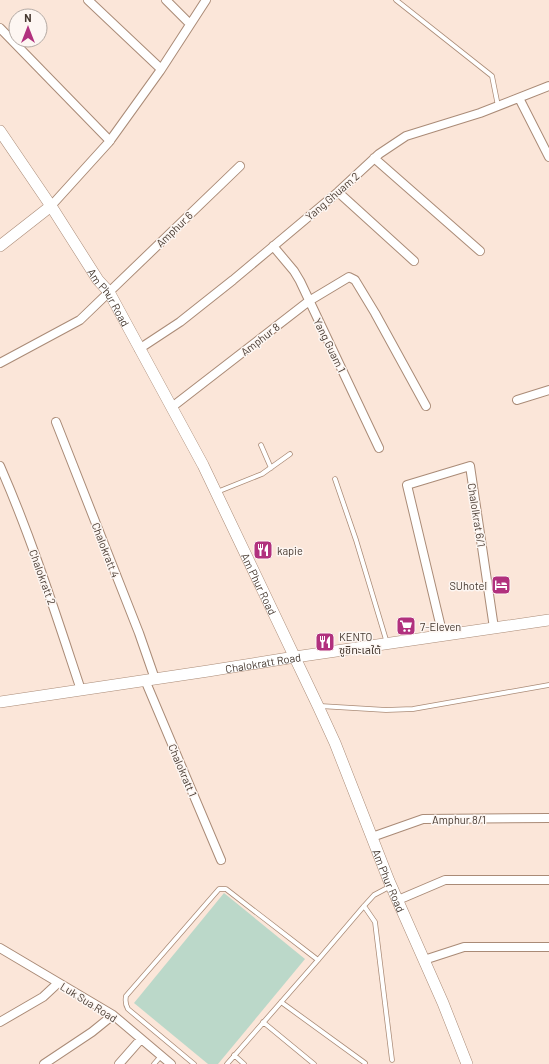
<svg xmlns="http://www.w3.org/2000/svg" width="549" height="1064" font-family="Barlow,'Noto Sans Thai',sans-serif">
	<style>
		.green { fill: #bbd8c9 }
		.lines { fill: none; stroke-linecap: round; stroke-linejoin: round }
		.lane-casing { stroke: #aa8b77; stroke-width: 5.5 }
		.street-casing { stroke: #aa8b77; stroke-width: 10 }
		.secondary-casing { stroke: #aa8b77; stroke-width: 12 }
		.lane { stroke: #fff; stroke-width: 4 }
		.street { stroke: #fff; stroke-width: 8 }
		.secondary { stroke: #fff; stroke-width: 11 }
		.labels { text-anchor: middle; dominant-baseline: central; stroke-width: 3; stroke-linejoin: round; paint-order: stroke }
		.street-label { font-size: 11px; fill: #463930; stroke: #fdf6f2 }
		.poi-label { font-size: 11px; fill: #463930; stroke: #fdf6f2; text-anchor: start }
	</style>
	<rect width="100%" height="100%" fill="#fbe6d9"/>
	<path class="green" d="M224,893L305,959L218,1064H208L134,1003Z"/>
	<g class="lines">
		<g class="lane-casing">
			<path id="lane" d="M396,0L492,76L498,106
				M261,445L271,468
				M335,479L356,540L387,643
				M217,492L262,474L290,454
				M320,706L386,710L413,709L549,685
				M364,906L375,922L392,1060
				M281,1002L365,1063
				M263,1022L314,1064
				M234,1055L244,1064
				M154,1064L161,1056
				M194,1064L128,1009C125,1004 125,1001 126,996L219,889H226L318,960
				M227,1064L318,960L364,906L374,895L391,886"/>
		</g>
		<g class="street-casing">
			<path id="street" d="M88,0L161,69
				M166,0L190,24
				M0,28L110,141
				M519,98L549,157
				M374,158L480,251
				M338,192L414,261
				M51,206L109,142L160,71L206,0
				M273,246L294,271L300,281L379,448
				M139,349L180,322L233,280L338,192L379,154L406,136L480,113L549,86
				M0,363L80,320L240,166
				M517,400L549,390
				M172,407L309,301L349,277L355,280L375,313L426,406
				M56,422L139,633L155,679
				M0,466C32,539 56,615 81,690
				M443,636L407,485L470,466L494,628
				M145,680L221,860
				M372,837L423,819L549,818
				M398,900L445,880H549
				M0,948L113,1015L171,1064
				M424,960L464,947H549
				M0,1022L43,997L58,983
				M44,1064L92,1032L113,1015
				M119,1064L141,1039"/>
		</g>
		<g class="secondary-casing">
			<g id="secondary">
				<path id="s1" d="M0,131L51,206L98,280L109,292L203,465L318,706L335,743L389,881L443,1003L467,1064"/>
				<path d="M0,246L51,206"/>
				<path id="s2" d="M0,702L208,671L295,657L549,620"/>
			</g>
		</g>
		<use href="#lane" class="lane"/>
		<use href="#street" class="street"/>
		<use href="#secondary" class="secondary"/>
	</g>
	<defs>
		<g id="restaurant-square" transform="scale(1)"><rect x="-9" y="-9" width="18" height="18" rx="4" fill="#b1317e" stroke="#fdf6f2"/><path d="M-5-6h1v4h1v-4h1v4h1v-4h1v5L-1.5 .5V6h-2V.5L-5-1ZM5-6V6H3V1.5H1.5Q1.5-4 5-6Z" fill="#fff"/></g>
		<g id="hotel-square" transform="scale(1)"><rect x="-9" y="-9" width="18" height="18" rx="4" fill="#b1317e" stroke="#fdf6f2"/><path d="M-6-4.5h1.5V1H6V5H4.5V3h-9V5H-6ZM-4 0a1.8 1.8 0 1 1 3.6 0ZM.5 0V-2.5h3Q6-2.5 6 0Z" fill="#fff"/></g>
		<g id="supermarket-square" transform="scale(1)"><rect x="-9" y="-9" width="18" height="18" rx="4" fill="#b1317e" stroke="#fdf6f2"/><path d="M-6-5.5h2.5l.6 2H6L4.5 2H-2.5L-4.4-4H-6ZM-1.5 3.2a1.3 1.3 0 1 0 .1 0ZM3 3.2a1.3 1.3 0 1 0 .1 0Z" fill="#fff"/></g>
	</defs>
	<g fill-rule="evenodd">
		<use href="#restaurant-square" x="263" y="550"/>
		<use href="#hotel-square" x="501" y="585"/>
		<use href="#supermarket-square" x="406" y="626"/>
		<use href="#restaurant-square" x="325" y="642"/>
	</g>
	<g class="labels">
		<g class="street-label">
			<text transform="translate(332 196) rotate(-41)">Yang Ghuam 2</text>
			<text transform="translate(174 229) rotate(-44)">Amphur 6</text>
			<text stroke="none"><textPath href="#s1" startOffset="199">Am Phur Road</textPath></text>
			<text transform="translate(260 339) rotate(-38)">Amphur 8</text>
			<text transform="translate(330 345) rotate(64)">Yang Guam 1</text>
			<text transform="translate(477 515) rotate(81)">Chalolkrat 6/1</text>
			<text transform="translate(106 550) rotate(69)">Chalokratt 4</text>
			<text transform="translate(43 577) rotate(70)">Chalokratt 2</text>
			<text stroke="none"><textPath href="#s1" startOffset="523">Am Phur Road</textPath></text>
			<text stroke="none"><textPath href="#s2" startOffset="266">Chalokratt Road</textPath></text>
			<text transform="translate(183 770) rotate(67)">Chalokratt 1</text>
			<text x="459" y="819">Amphur 8/1</text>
			<text stroke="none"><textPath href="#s1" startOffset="847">Am Phur Road</textPath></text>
			<text transform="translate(89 1002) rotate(32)">Luk Sua Road</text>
		</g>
		<g class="poi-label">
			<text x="277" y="550">kapie</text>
			<text x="487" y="585" text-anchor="end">SUhotel</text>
			<text x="420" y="626">7-Eleven</text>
			<text x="339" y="636">KENTO<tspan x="339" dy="13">ซูชิทะเลใต้</tspan></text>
		</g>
	</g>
	<g transform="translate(28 28)"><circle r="19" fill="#fdf6f2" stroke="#b4aaa4"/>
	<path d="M0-3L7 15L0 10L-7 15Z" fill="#b1317e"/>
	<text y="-6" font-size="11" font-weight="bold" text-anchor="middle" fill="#463930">N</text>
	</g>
</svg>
